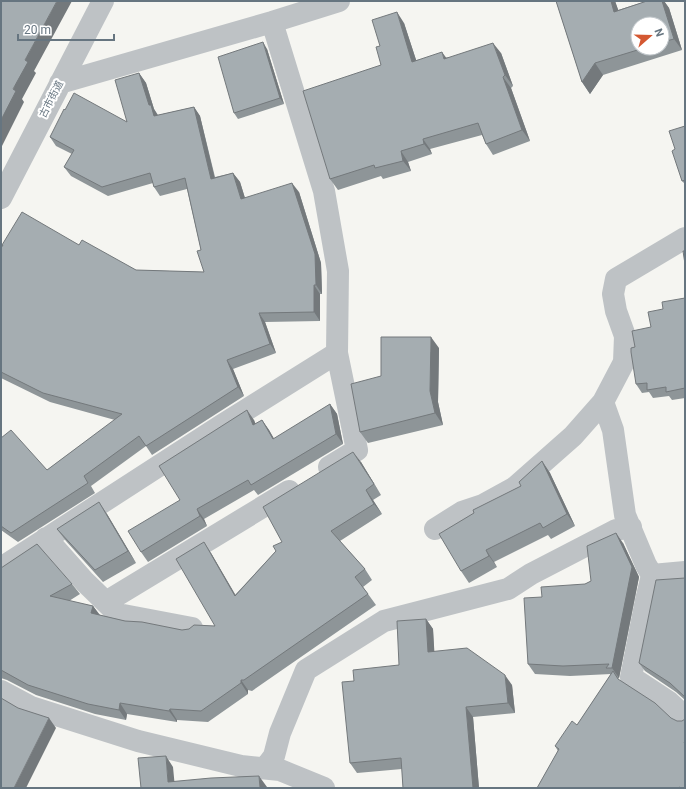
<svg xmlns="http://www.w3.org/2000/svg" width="686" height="789" font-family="Roboto,'Noto Sans JP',sans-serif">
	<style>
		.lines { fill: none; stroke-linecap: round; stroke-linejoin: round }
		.minor { stroke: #bec2c5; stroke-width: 22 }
		.wall { fill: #8e9598; fill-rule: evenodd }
		.shaded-wall { fill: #74797c }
		.building { fill: #a5adb1; stroke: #74797c }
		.labels { text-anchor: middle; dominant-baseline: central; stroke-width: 4; stroke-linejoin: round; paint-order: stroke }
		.street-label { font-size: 10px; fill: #667580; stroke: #fff }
	</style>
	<rect width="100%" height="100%" fill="#f5f5f1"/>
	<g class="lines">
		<path class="minor" d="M60,83L272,22L339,1
			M1,198L103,1
			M603,402L613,430L625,515L646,565L652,575
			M329,467L357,450L337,353
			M435,529L462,512L483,505L514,488L573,436L603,402L624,362L625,336L616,311L613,294L616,279L685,238
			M46,538L85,582L118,614L192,628
			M1,568L222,425L337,353L338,271L324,191L272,22
			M685,572L652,575L646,600L631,677L669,702L685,717
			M106,602L289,491
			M1,691L31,707L138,741L241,766L280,770L324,788
			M265,768L274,756L280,733L306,670L384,621L508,589L531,574L616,530L631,527"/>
	</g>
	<path class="wall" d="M556,1H615L618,10L647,1H664L669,8L682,50L603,75L590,94L582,82ZM662,24V48H638Z
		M404,23L416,60L501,53L513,86L511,88L530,141L493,155L486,144L482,135L430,149L432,154L408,162L411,171L383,179L381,176L338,190L330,179L381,65L380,46Z
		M267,49L284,104L238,119L234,113Z
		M139,73L146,83L154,109L158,115L194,107L200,116L215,177L233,173L240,182L245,198L299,192L321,263L322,294H320V321L265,322L276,353L233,369L244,396L152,455L146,446L91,486L95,493L18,542L1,530V438L47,470L115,420L50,402L1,378V248L3,246L2,245H79L136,270L204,272L201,250L187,189L160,196L154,187L153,183L108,196L71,176L64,167L72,154L56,146L50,137L65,110L127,122Z
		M685,126V184L682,181L675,149Z
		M685,298V398L672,400L669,396L653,398L649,392L642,393L636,384L635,347L651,327L663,309Z
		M439,348L438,402L443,425L368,443L360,432L381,376Z
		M330,404L337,414L343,444L258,495L254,490L204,519L207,526L148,562L141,552L180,500L254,420L255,424L262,420L269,430L274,439Z
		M542,461L550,473L575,526L551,539L548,535L494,562L497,567L469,583L461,571L521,486Z
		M361,462L381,495L373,500L382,514L340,541L365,569L372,580L363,587L376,605L252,691L248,690V694L208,722L177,720V722L127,714L126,720L95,714L36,695L7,680L1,678V568L72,584L80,594L69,601L93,606L100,615L125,621L182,630L215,626L211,553L235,595L276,551L282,542Z
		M107,514L136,563L103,582L66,541L57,529Z
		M623,543L639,577L619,678H618L685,788H537L558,751L555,746L577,725L611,674L570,676L535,674L528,664L542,597L585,584L591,581Z
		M685,578V700L676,692L645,671L639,663Z
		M426,619L433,629L434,652L512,685L515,713L473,717L479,788H403L402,769L357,773L350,763L354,681L399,665Z"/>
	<path class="shaded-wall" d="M57,1H72L34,71L36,73L22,99L24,102L2,146L1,145V120L25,60Z
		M611,1H615L623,23L614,12Z
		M662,1H664L669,8L682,50L674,39Z
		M397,12L404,23L420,72L412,62Z
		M263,42L267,49L284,104L280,98Z
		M493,43L501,53L513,86L505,75Z
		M442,52L450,63L444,59Z
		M595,63L603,75L590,94L582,82Z
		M139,73L146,83L154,109L157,114L161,125L154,116L149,105Z
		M503,77L511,88L530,141L522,130Z
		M194,107L200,116L217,188L211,179Z
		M423,139L430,149L432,154L424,144Z
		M401,151L408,162L411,171L403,161Z
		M233,173L240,182L248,208L241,199Z
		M292,183L299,192L321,263L322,294L316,285Z
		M314,285L320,294V321L314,312Z
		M259,313L265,322L276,353L270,344Z
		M431,337L439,348L438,402L443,425L435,413L430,391Z
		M227,360L233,369L244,396L238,387Z
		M330,404L337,414L343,444L336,434Z
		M247,410L254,420L260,435L253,425Z
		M262,420L269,430L280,449L273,439Z
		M353,452L361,462L381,495L374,484Z
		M542,461L550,473L575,526L567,514Z
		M366,490L373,500L382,514L374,504Z
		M99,502L107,514L136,563L128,551Z
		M197,509L204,519L207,526L200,516Z
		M616,533L623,543L639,577L619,678L612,668Z
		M204,542L211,553L242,606L235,596Z
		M486,550L494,562L497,567L489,556Z
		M93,606L101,617L91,613Z
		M426,619L433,629L435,662L428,652Z
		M505,675L512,685L515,713L508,703Z
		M241,680L248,690V694L241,683Z
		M120,703L127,714L126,720L119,710Z
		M466,707L473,717L479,788H473Z
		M170,709L177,720V722L169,711Z
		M49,718L56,728L26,788H14Z
		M166,756L173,767L175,788L168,782Z
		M259,776L267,787V788H260Z"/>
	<path class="building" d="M1,1H57L25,60L28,62L13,89L16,91L1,120Z
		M556,1H611L614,12L647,1H662L674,39L662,42V24H638V48H644L595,63L582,82Z
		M397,12L412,62L442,52L444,59L493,43L505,75L503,77L522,130L486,144L478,123L423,139L424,144L401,151L403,161L375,168L374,165L330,179L303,91L381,65L376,47L380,46L372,20Z
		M263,42L280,98L234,113L218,57Z
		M139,73L149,105H151L154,116L194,107L211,179L233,173L241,199L292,183L315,254L316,285H314V312L259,313L270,344L227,360L238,387L146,446L139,436L84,476L88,483L11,533L1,526V438L11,430L47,470L122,414L43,393L1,372V248L3,245H2L22,212L79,245L82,240L136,270L204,272L197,251L201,250L185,178L154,187L150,173L102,187L64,167L74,150L50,137L64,109L65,110L74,93L127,122L115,80Z
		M685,126V180L682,181L672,151L675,149L669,131Z
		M683,251H685V264Z
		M685,298V388L666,392V387L647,390V383L636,384L631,352V348L635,347L632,331L651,327L648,312L663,309L662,302Z
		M381,337H431L430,391L435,413L360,432L351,384L381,376Z
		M330,404L336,434L251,485L248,480L197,509L200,516L141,552L128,531L180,500L159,466L247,410L253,425L262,420L273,439Z
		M353,452L374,484L366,490L374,504L331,531L365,569L355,577L368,594L244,680H241V683L201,711L170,709L169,711L120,703L119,710L88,704L28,685L1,670V568L37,544L72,584L50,596L93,606L91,613L125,621L142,622L182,630L189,629L194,625L215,626L176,559L204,542L235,596L276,551L273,546L282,542L263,507Z
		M542,461L567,514L543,528L540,523L486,550L489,556L461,571L439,534L474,513L473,510L521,486L519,482Z
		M99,502L128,551L95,570L57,529Z
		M616,533L632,567L612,668H606L609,664L563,666L528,664L524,598L542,597L541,587L585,584L591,581L587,546Z
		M685,578V697L670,683L639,663L656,580Z
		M426,619L428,652L467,648L505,675L508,703L466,707L473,788H403L401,758L350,763L342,682L354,681L353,670L399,665L397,621Z
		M613,671L618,679L655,703L671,718L677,721H682L685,719V741L684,743H685V788H681L679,787L678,788H537L559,749L555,746L572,721L577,725Z
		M1,698L18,708L49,718L14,788H1Z
		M166,756L168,782L211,778L259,776L260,788H141L138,758Z"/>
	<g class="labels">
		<g class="street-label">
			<text transform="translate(51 99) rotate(-63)">古市街道</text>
		</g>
	</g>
	<rect width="686" height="789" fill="none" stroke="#667580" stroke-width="4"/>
	<g transform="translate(650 36) rotate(70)"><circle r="19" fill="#ffffff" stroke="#c2c8cc"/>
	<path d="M0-3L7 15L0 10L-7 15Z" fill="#d45832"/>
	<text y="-6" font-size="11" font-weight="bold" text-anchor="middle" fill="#667580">N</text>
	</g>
	<path d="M18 34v6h96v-6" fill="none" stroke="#667580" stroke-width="2"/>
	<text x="24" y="34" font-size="12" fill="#667580" stroke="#ffffff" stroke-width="3" paint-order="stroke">20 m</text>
</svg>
